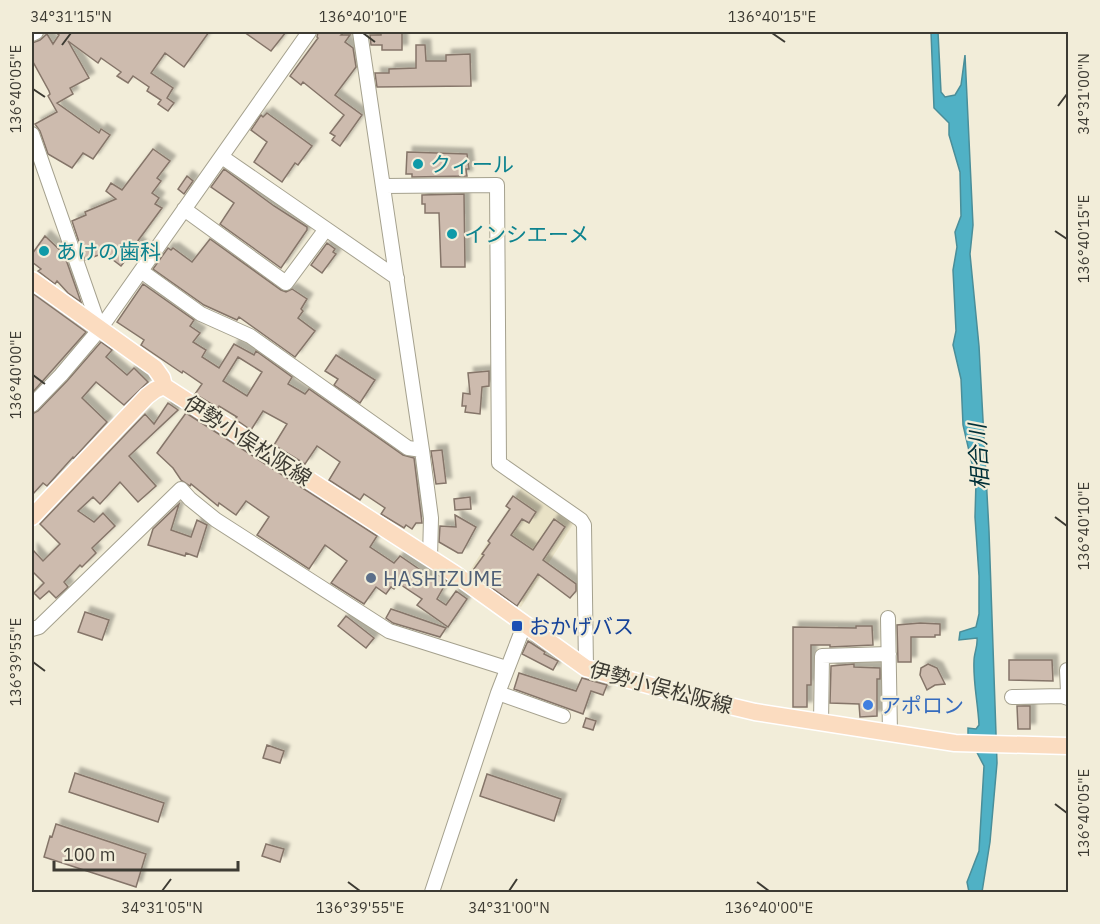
<svg xmlns="http://www.w3.org/2000/svg" width="1100" height="924" font-family="'IBM Plex Sans','Noto Sans JP',sans-serif">
	<style>
		.built { fill: #e9e2c6 }
		.water { fill: #50b1c5; stroke: #4a8e99; stroke-width: 1.5 }
		.building { fill: #cdbbae; stroke: #857569; stroke-width: 1.5; fill-rule: evenodd; filter: url(#shadow) }
		.lines { fill: none; stroke-linecap: round; stroke-linejoin: round }
		.minor-casing { stroke: #a5a18e; stroke-width: 16 }
		.major-casing { stroke: #fff; stroke-width: 19 }
		.minor { stroke: #fff; stroke-width: 14 }
		.major { stroke: #fbdcc0; stroke-width: 16 }
		.ticks { fill: none; stroke: #3d3b33; stroke-width: 2 }
		.culture-dot { fill: #0f9aa8; stroke: #f2edd9; stroke-width: 2 }
		.service-dot { fill: #5c6f8a; stroke: #f2edd9; stroke-width: 2 }
		.transit-dot { fill: #1a4fb4; stroke: #f2edd9; stroke-width: 2 }
		.shop-dot { fill: #3f7fe0; stroke: #f2edd9; stroke-width: 2 }
		.labels { text-anchor: middle; dominant-baseline: central; stroke-width: 4.5; stroke-linejoin: round; paint-order: stroke }
		.culture-label { font-size: 21px; fill: #0d838f; stroke: #f2edd9; text-anchor: start }
		.street-label { font-size: 21px; fill: #3d3b33; stroke: #f2edd9 }
		.service-label { font-size: 21px; fill: #4e5e75; stroke: #f2edd9; text-anchor: start }
		.transit-label { font-size: 21px; fill: #164399; stroke: #f2edd9; text-anchor: start }
		.shop-label { font-size: 21px; fill: #366cbe; stroke: #f2edd9; text-anchor: start }
		.water-label { font-size: 22px; font-style: italic; fill: #003038; stroke: #f2edd9 }
		.neatline { fill: none; stroke: #3d3b33; stroke-width: 2 }
		.ticks-label { font-size: 15px; text-anchor: middle; fill: #3d3b33 }
	</style>
	<defs>
		<filter id="shadow"><feDropShadow dx="5.5" dy="-5.5" stdDeviation="1.5" flood-color="#0004"/></filter>
	</defs>
	<rect width="100%" height="100%" fill="#f2edd9"/>
	<path class="built" d="M522,487L575,521L521,607L468,574Z"/>
	<path class="water" d="M931,32H938L941,92L945,97L955,95L961,85L965,55L973,225L970,254L979,346L989,531L997,763L990,842L982,892H969L967,882L979,851L984,766L968,735V728L976,729L979,725C978,703 973,683 974,661C974,653 978,646 977,638L959,640L960,632L976,627L979,614V576L975,517L976,481L963,425L961,379L953,345L956,331L953,270L957,247L955,232L961,216L960,172L949,135V123L934,108Z"/>
	<path class="building" d="M55,32H209L184,67L165,53L151,73L173,88L167,98L174,103L168,111L158,104L161,100L147,91L149,87L133,76L128,83L117,76L121,72L101,58L98,63L68,41L89,78L70,88L73,94L57,103L99,133L101,129L110,135L93,159L83,153L72,168L48,154L40,131L35,124L57,112L48,96L50,94L49,91L32,60V43L40,40L47,34L53,44L59,35Z
		M244,32H286L271,51Z
		M318,32H344L341,35H350L345,42L353,48L356,67L335,95L362,115L340,146L332,140L335,136L330,133L344,115L303,82L301,85L290,76L318,38L317,37Z
		M381,33H402V50H382V45H371L370,35H381Z
		M416,45H425L426,61H446V55L470,54L471,86L377,87L375,73H389V69L416,68Z
		M267,113L312,146L298,165L295,163L282,182L254,162L267,142L251,130L261,115L263,117Z
		M153,149L170,161L157,178L161,181L152,193L159,198L155,204L162,208L137,242L145,249L136,262L129,256L121,266L104,253L85,260L72,221L86,215L85,212L116,199L106,191L111,183L122,190Z
		M407,152L467,154L469,169H466L467,176L412,177V174H406Z
		M224,169L274,206L307,227V230L281,268L220,224L234,203L211,187Z
		M187,176L193,181L184,194L178,189Z
		M464,194L465,267H441L439,213H425V204H422V195Z
		M45,236L64,254L81,302L68,293L57,281L55,284L38,271L41,269L32,262V254Z
		M210,239L281,290L286,292L292,289L307,299L301,309L303,311L298,318L315,331L295,357L239,317L237,320L204,305L153,269L168,248L171,250L173,248L192,262Z
		M327,243L335,249L333,252L336,254L322,273L311,265Z
		M143,284L194,320L190,326L200,333L193,342L206,350L202,357L219,368L234,344L254,355L256,351L292,377L288,384L305,394L309,389L403,455L414,458L422,523H416L412,529L406,525L404,528L381,514L385,508L364,494L360,500L329,480L340,462L317,446L305,464L274,445L287,424L263,411L251,430L235,419L237,417L219,406L218,408L195,394L202,384L183,371L182,373L141,345L144,340L117,322ZM238,357L262,372L247,396L223,381Z
		M32,293L86,332L32,393Z
		M101,342L112,350L106,357L127,375L134,368L148,382L124,405L96,382L82,398L107,422L74,458L73,457L47,486L43,483L32,495V414L38,411L67,381Z
		M336,355L375,380L360,403L334,385L338,379L325,371Z
		M489,371V386L482,387L480,414L465,412L466,406H462L463,393L470,394L468,373Z
		M168,403L178,410L129,456L156,486L138,502L120,482L100,504L93,497L78,511L94,522L103,513L115,526L92,548L96,553L82,567L80,565L64,582L68,587L56,598L49,591L40,599L34,593L44,583L32,571V549L43,561L60,544L40,524L145,414L154,424Z
		M186,413L377,536L370,547L394,563L400,556L435,580L438,575L447,581L437,599L446,605L456,591L467,599L448,627L417,605L422,599L398,583L394,589L391,587L386,594L376,587L364,604L331,583L347,561L325,545L309,569L257,535L269,517L246,501L236,515L219,503L218,506L191,484L190,486L181,480L173,468L157,453Z
		M442,450L446,483L436,484L431,451Z
		M513,496L536,512L529,523L522,519L511,535L533,550L554,519L565,527L543,560L576,584V591L570,598L538,574L517,606L471,573L484,555L482,554L490,543L488,541L510,509L506,506Z
		M470,497L471,509L455,510L454,499Z
		M179,504L171,530L191,537L197,520L207,525L197,557L186,553L185,556L148,545L153,529Z
		M455,515L476,527L462,553H458L439,542L440,526L456,527Z
		M391,609L400,612L446,628L440,637L393,623L386,618Z
		M85,612L109,620L102,640L78,632Z
		M346,616L374,638L366,648L338,626Z
		M920,623L940,624V635H935V637H911V662H898L897,625Z
		M856,626H872L873,645L830,647V645H811V685H807V707H793V627L856,628Z
		M528,641L545,652L544,654L558,661L553,670L522,654Z
		M1009,660H1052L1053,681L1009,680Z
		M854,664V667L880,668V679H877V716L860,717L859,704L830,703L831,666Z
		M928,664L937,668L945,684L935,685L927,690L920,675L921,668Z
		M519,673L576,691L582,678L607,685L603,695L591,691L583,714L514,689Z
		M1017,706H1030V729H1018Z
		M586,718L596,721L593,730L583,727Z
		M267,745L284,751L280,763L263,758Z
		M75,773L164,803L158,822L69,792Z
		M487,774L561,799L554,821L480,796Z
		M56,824L146,854L136,887L44,857L50,836L52,837Z
		M266,844L284,849L280,862L262,856Z"/>
	<g class="lines">
		<g class="minor-casing">
			<path id="minor" d="M360,32L422,450L431,518L430,558
				M32,34L36,32
				M32,134L100,329
				M222,157L397,278
				M384,186L497,185L499,463L581,520L584,525L586,668
				M184,209L286,283L326,229
				M141,271L201,314L250,336L408,448L422,450
				M32,405L61,375L100,329L309,32
				M888,618L890,733
				M32,629L39,627L181,489L190,499L216,520L389,631L506,668
				M1067,670L1068,692
				M498,693L563,716
				M1012,697L1062,696L1068,698
				M821,722L822,656L889,654
				M432,892L498,693L525,623"/>
		</g>
		<g class="major-casing">
			<path id="major" d="M32,280L155,368L162,378L164,386
				M164,386L455,574L586,668L692,697L755,712L955,743L1068,746
				M32,517L147,396L155,390L164,386"/>
		</g>
		<use href="#minor" class="minor"/>
		<use href="#major" class="major"/>
	</g>
	<path class="ticks" d="M363,33L375,42M772,33L785,42M62,45L71,33M33,89L45,97M1058,106L1067,94M1055,231L1067,239M33,375L45,384M1055,517L1067,526M33,662L45,671M1055,804L1067,813M348,882L360,891M757,882L769,891M162,891L171,879M509,891L517,879"/>
	<g class="culture-dot">
		<circle cx="418" cy="164" r="6"/>
		<circle cx="452" cy="234" r="6"/>
		<circle cx="44" cy="251" r="6"/>
	</g>
	<circle class="service-dot" cx="371" cy="578" r="6"/>
	<rect class="transit-dot" x="511" y="620" width="12" height="12" rx="3"/>
	<circle class="shop-dot" cx="868" cy="705" r="6"/>
	<g class="labels">
		<g class="culture-label">
			<text x="430" y="164">クィール</text>
			<text x="464" y="234">インシエーメ</text>
			<text x="56" y="251">あけの歯科</text>
		</g>
		<g class="street-label">
			<text transform="translate(248 440) rotate(33)">伊勢小俣松阪線</text>
			<text transform="translate(661 687) rotate(15)">伊勢小俣松阪線</text>
		</g>
		<g class="service-label">
			<text x="383" y="578">HASHIZUME</text>
		</g>
		<g class="transit-label">
			<text x="529" y="626">おかげバス</text>
		</g>
		<g class="shop-label">
			<text x="880" y="705">アポロン</text>
		</g>
		<g class="water-label">
			<text transform="translate(978 457) rotate(-93)">相合川</text>
		</g>
	</g>
	<rect width="1100" height="924" fill="none" stroke="#f2edd9" stroke-width="66"/>
	<path d="M54 861v9h184v-9" fill="none" stroke="#3d3b33" stroke-width="3"/>
	<text x="63" y="861" font-size="18" fill="#3d3b33" stroke="#f2edd9" stroke-width="4.5" paint-order="stroke">100 m</text>
	<rect x="33" y="33" width="1034" height="858" class="neatline"/>
	<g class="ticks-label">
		<text x="71" y="22">34°31'15"N</text>
		<text x="363" y="22">136°40'10"E</text>
		<text x="772" y="22">136°40'15"E</text>
		<text transform="translate(16 89) rotate(-90)" y="5">136°40'05"E</text>
		<text transform="translate(1084 94) rotate(-90)" y="5">34°31'00"N</text>
		<text transform="translate(1084 239) rotate(-90)" y="5">136°40'15"E</text>
		<text transform="translate(16 375) rotate(-90)" y="5">136°40'00"E</text>
		<text transform="translate(1084 526) rotate(-90)" y="5">136°40'10"E</text>
		<text transform="translate(16 662) rotate(-90)" y="5">136°39'55"E</text>
		<text transform="translate(1084 813) rotate(-90)" y="5">136°40'05"E</text>
		<text x="162" y="913">34°31'05"N</text>
		<text x="360" y="913">136°39'55"E</text>
		<text x="509" y="913">34°31'00"N</text>
		<text x="769" y="913">136°40'00"E</text>
	</g>
</svg>
